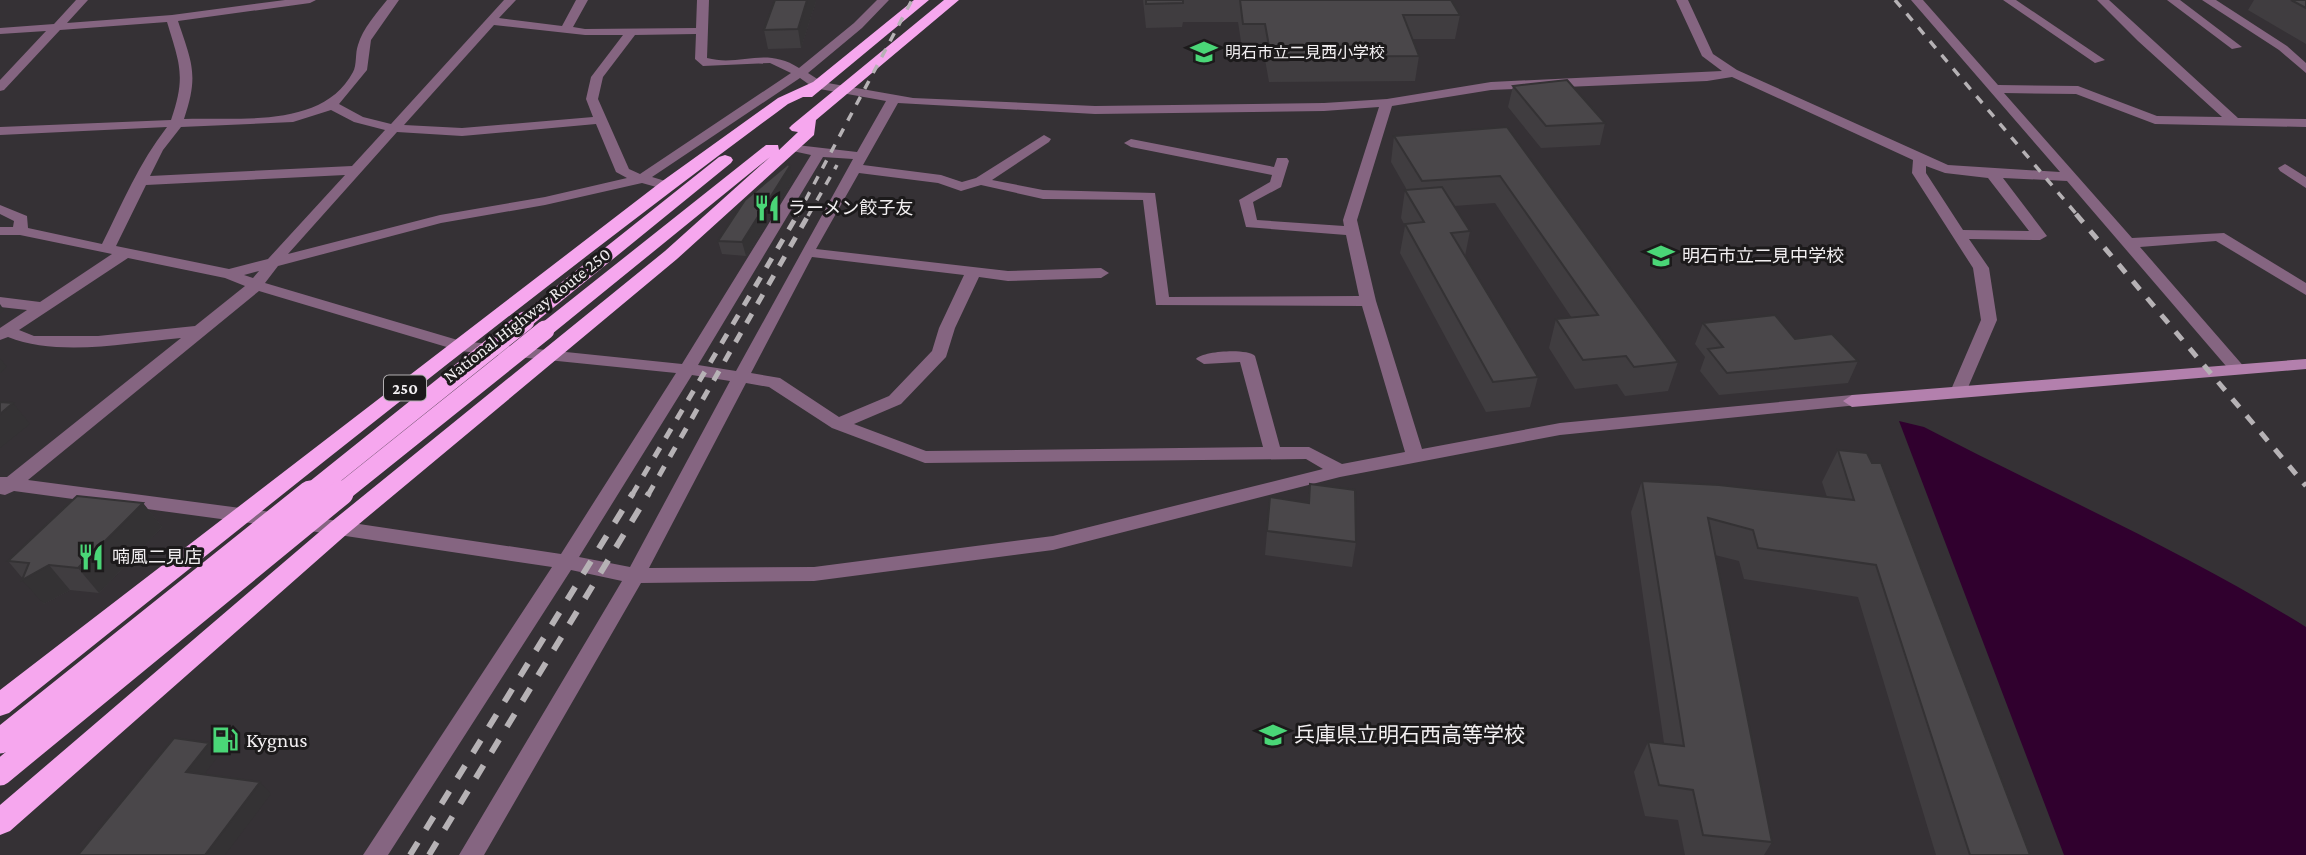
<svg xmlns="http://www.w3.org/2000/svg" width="2306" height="855" font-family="'Crimson Pro','Noto Sans JP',serif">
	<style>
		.water { fill: #30002e }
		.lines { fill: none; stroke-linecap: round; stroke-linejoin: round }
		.street { fill: #856581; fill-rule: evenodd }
		.secondary { fill: #b380ad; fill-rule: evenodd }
		.highway { fill: #f6a7ee; fill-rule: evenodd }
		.rail-far2 { stroke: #b6b2b5; stroke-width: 3.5; stroke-dasharray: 9 9; stroke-linecap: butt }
		.rail-far1 { stroke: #b6b2b5; stroke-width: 5; stroke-dasharray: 11 11; stroke-linecap: butt }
		.rail { stroke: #b6b2b5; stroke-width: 6; stroke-dasharray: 15 15; stroke-linecap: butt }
		.highway-bridge-far1 { stroke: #f6a7ee; stroke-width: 19 }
		.highway-bridge { stroke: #f6a7ee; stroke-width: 25 }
		.wall { fill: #403d40 }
		.shaded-wall { fill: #343234 }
		.building { fill: #4a474a; stroke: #343234; stroke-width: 2 }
		.labels { text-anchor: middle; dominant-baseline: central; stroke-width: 6; stroke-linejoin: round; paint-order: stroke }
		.far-poi-label { font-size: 16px; fill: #f2eff1; stroke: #1c1a1b; text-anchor: start }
		.shield { fill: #1c1a1b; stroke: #b2afb1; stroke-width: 2 }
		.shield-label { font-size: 16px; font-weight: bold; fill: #f2eff1 }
		.poi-label { font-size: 18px; fill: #f2eff1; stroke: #1c1a1b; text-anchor: start }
		.street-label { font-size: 18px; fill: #f2eff1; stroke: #1c1a1b }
		.near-poi-label { font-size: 21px; fill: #f2eff1; stroke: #1c1a1b; text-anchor: start }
	</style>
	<rect width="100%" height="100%" fill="#353135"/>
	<path class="water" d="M1899,421L1924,427C2051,493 2184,551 2306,627V855H2064Z"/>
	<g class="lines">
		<path class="street" d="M76,0H88L67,23L172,15L285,0H316L310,3L178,21C192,63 199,75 184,119C239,117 323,129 353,72C357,65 355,53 358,45C363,28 376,14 387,0H399L371,40L367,70L339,104L363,117L391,124L504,0H516L499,18L562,26L576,0H588L573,27L585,29L696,28L697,0H709L707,58C740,67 765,46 799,68L854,23L877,0H889L862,28L808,73L822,82L913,98L1095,106L1324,103L1387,99L1491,82L1722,71L1702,56L1676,0H1688L1713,54L1737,70L1948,165L2060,172L1911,0H1923L1998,85L2078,86L2157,116L2222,117L2138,41L2097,0H2109L2238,118L2306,119V127L2155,124L2076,94L2004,93L2132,238L2224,233L2306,283V295L2216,241L2140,247L2246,369L2244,373H2232L2067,181L2003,178L2047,236L2040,240L1969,239L1989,268L1997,320L1966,392L1958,398L1950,392L1981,320L1973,268L1912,173L1913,160L1732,77L1707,81L1491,90L1392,106L1357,220L1376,301L1422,449L1560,423L1852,395L1861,401L1858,405L1560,435L1340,477L1053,550L814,581L641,583L484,855H459L622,581L571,570L388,855H363L552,567L339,535L14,491L5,495L0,494V477H7L181,338C128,343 58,357 8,337L0,340V328L27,310L0,307V297L40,302L112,254L20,235H0V227H13L14,221L0,214V205L27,216L28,228L102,244C123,202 139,163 167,127L0,135V127L171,120C186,76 180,65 167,22L60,30L4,90L0,91V80L46,31L0,34V28L54,24ZM494,25L585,35H623L591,77L586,99L593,117L462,128L404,125ZM696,34L695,59L703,66L770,63L791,73L640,174L629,169L598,99L603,77L635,35ZM800,78L814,88L886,101L857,152L788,144V150L811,155L682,364L461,341L265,283L278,266L441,223L545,205L642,183L667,190L672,189V183L652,177ZM898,103L1095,114L1324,111L1379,107L1343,220L1344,226L1257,220L1253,202L1281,187L1289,161L1287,158H1277L1274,167L1131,139L1124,143L1131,147L1272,175L1270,182L1239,200L1246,227L1346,235L1359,296L1169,297L1155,193L1043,190L992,180L1049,142L1051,139L1044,135L976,178L962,182L941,175L863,165ZM331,110L354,122L385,130L352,166L150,176L163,150L181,127L293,122ZM596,124L616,172L627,178L545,197L440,215L288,254L397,132L462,136ZM823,157L853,159L736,371L698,365ZM1926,166L1945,173L1988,178L2029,231L1963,230L1926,173ZM859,173L938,183L961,191L981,185L1043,199L1143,200L1156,305L1362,306L1405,452L1342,464L1309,447H1280L1255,356C1247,348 1203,351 1196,359L1204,364L1240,362L1263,447L926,451L854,424L901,404L946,357L955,328L979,277L1008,281L1101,278L1109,273L1101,268L1008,271L816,249ZM345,175L268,259L229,269L116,246L146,185ZM812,257L964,275L939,328L932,351L889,396L839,417L780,378L751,373ZM128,258L225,278L245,286L195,326L98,336H34L19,330ZM259,271L253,278L244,275ZM259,291L460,351L676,373L561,554L339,521L28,480ZM692,375L730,381L630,567L579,557ZM746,383L769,387L832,428L925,463L1306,459L1323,469L1053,536L814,567L649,568Z
			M2003,0H2016L2105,60L2095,63Z
			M2167,0H2180L2242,47L2232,49Z
			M2202,0H2216L2287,46L2306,63V73L2279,50Z
			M2285,164L2306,177V188L2280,171L2278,168Z"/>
		<path class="secondary" d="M2306,359V369L1852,407L1843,401L1852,395Z"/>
		<path class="highway" d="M914,0H929L812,97H803L788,104C523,300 267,507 9,713L0,716V690L661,182L778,98L813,82Z
			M944,0H959L816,120L814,135L677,259L347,534L10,831L0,835V805L331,522L665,251L770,157L552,334H538L535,330L538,326L766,145H778L779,150L798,132L792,131L789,128L792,125Z
			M725,155L731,157L733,160L731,163L532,325H518L515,321L518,317L719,157Z"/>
		<path class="rail-far2" d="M1895,0L2078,216
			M797,216L912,0
			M808,216L837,165"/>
		<path class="rail-far1" d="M2076,214L2306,486
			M632,495L798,214
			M648,495L809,214"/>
		<path class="rail" d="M410,855L633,493
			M429,855L649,493"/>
		<path class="highway-bridge-far1" d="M308,495L525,321
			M339,495L545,330"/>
		<path class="highway-bridge" d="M0,741L310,493
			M0,773L341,493"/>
	</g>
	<path class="wall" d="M1143,0H1451L1460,15L1455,39H1412L1419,56L1415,81L1269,82L1263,48H1242L1238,22H1183L1182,27L1146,28Z
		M2254,0H2306V44L2248,10Z
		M816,1L801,48L768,49L764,30Z
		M1513,86L1605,123L1600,145L1541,148L1508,107Z
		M1507,127L1678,362L1668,391L1625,396L1617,384L1575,389L1549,348L1556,319L1572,318L1495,203L1454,206L1470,231L1465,256L1538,377L1530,407L1486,412L1400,253L1405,226L1401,218L1405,190H1407L1391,162L1394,136Z
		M793,179L746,256L722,254L718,241Z
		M1703,323L1795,339L1858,361L1848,383L1719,395L1700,371L1705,357L1695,344Z
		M1838,450L2030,855H1936L1858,597L1744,579L1739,561L1715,555L1772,842L1764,855H1685L1678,820L1645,816L1634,772L1648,742L1664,743L1631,512L1642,481L1827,497L1822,482Z
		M1310,484L1356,542L1352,567L1265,555L1270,497L1308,503Z
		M143,503L162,527L99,593L70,590L44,604L8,561Z"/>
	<path class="shaded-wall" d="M807,0H815L816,1L801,48L798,29Z
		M790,166L793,179L746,256L742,242Z
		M0,304L4,310L0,314Z
		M0,358L7,367L0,373Z
		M13,403L30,424L0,448V414Z
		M143,503L162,527L99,593L78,568Z
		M49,565L70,590L44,604L22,580Z
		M209,743L219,755L197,784L186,772Z
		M260,782L271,794L225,855H205Z"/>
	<path class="building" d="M775,0H807L798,29L764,30Z
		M1146,0H1183V3L1146,4Z
		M1240,0H1451L1460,15H1403L1419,56L1271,57L1265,24H1243Z
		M2291,0H2306V8Z
		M1567,80L1605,123L1546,126L1513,86Z
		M1507,127L1678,362L1634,367L1626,356L1583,360L1556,319L1598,315L1500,176L1422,181L1394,136Z
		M788,164L790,166L742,242L718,241L745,200Z
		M1442,187L1470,231L1451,233L1538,377L1493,382L1405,224L1424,222L1405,190Z
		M1775,315L1795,339L1832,334L1858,361L1727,373L1708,349L1723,347L1703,323Z
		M0,402L13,403L0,414Z
		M1838,450L1867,453L1872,463H1881L2030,855H1970L1876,565L1758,548L1753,530L1708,518L1772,842L1703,835L1693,790L1659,785L1648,742L1684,746L1642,481L1719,485L1854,500Z
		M1310,484L1355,490L1356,542L1267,531L1270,497L1309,503Z
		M77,496L143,503L78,568L49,565L22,580L29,563L8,561Z
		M174,738L209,743L186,772L260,782L205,855H78Z"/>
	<defs>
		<g id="school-bare" transform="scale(2.1)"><path d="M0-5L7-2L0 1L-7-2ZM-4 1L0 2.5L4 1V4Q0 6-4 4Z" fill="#4ad677" stroke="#1c1a1b" stroke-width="2.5" paint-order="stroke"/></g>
		<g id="restaurant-bare" transform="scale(2.1)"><path d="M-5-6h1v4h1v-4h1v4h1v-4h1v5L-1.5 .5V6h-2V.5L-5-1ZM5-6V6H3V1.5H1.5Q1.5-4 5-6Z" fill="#4ad677" stroke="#1c1a1b" stroke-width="2.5" paint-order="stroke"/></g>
		<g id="fuel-bare" transform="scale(2.1)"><path d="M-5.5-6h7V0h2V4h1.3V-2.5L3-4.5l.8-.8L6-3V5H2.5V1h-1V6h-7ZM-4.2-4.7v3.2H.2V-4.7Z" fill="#4ad677" stroke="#1c1a1b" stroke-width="2.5" paint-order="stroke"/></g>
	</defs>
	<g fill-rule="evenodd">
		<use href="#school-bare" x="1204" y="52"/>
		<use href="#restaurant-bare" x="767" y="208"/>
		<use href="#school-bare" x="1661" y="256"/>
		<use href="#restaurant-bare" x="91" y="557"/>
		<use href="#school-bare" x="1273" y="735"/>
		<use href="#fuel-bare" x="225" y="740"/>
	</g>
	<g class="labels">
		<g class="far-poi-label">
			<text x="1225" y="52">明石市立二見西小学校</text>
		</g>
		<rect class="shield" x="384" y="375.5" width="42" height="25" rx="5"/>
		<g class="shield-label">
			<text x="405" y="388">250</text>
		</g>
		<g class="poi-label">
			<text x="788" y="208">ラーメン餃子友</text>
			<text x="1682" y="256">明石市立二見中学校</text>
			<text x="112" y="557">喃風二見店</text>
		</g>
		<g class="street-label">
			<text transform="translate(527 315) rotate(-38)">National Highway Route 250</text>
		</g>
		<g class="near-poi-label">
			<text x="1294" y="735">兵庫県立明石西高等学校</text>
			<text x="246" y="740">Kygnus</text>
		</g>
	</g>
</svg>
